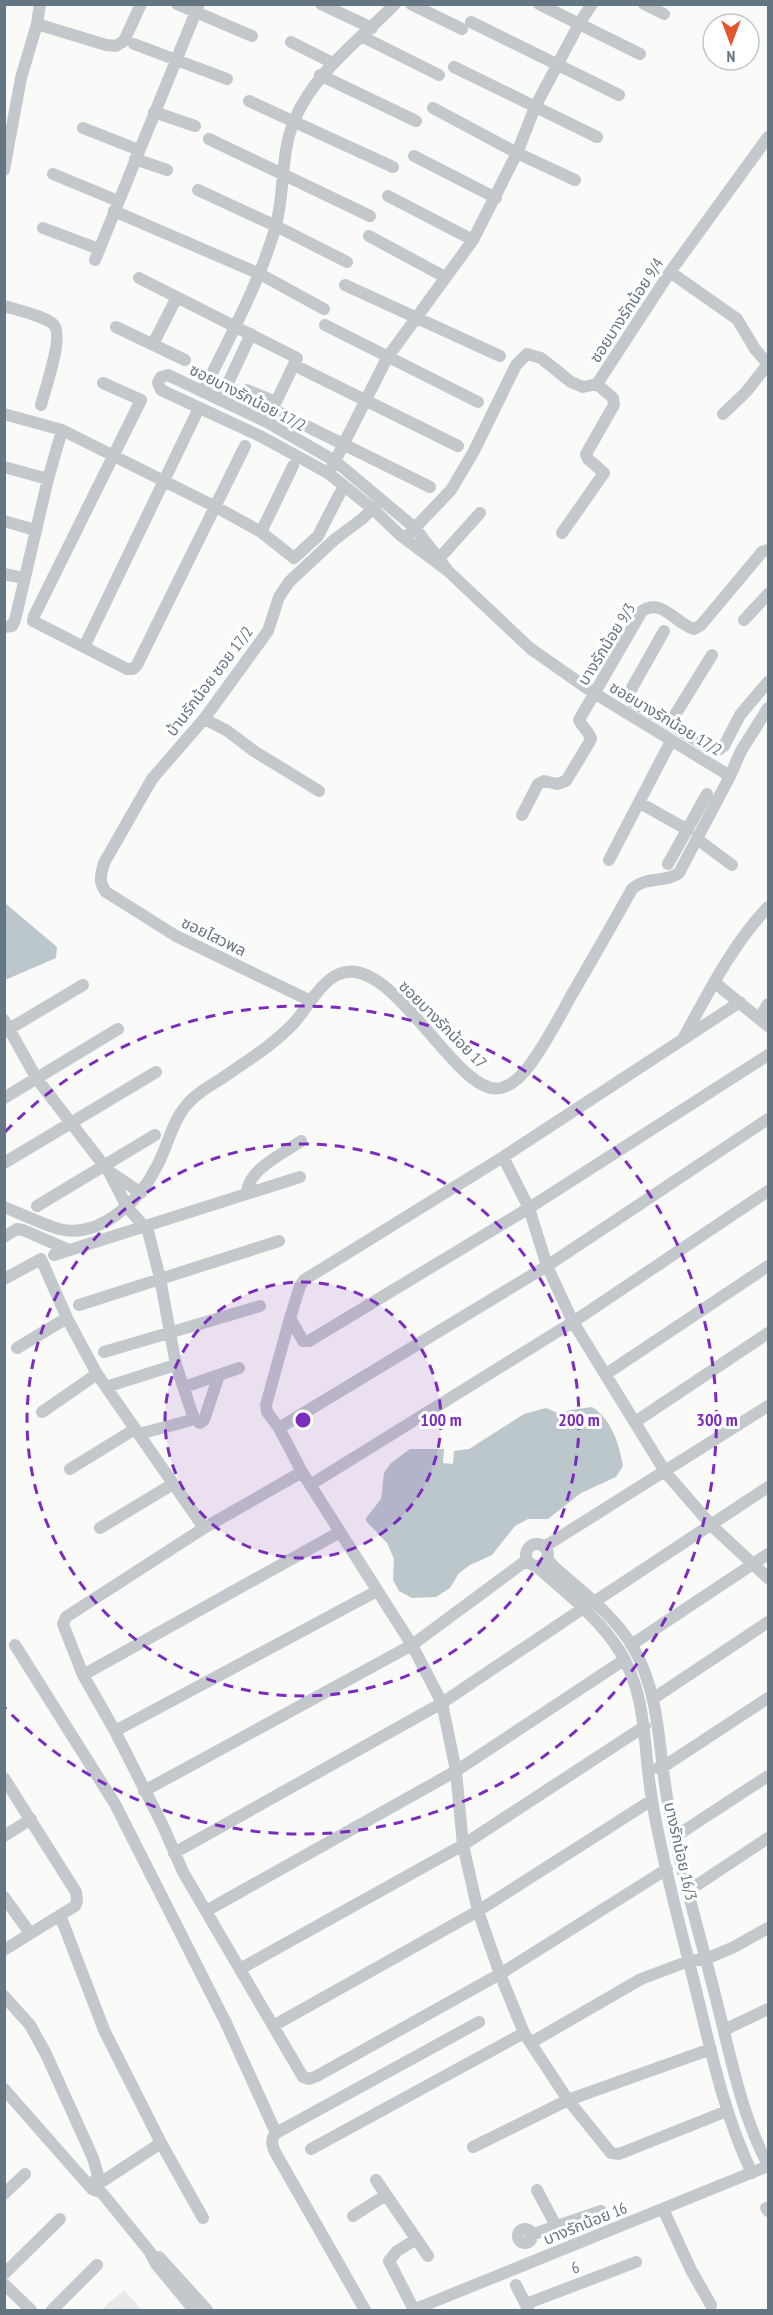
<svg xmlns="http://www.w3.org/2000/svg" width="773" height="2315" font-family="'PT Sans Narrow','Noto Sans Thai',sans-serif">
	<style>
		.built { fill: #e8e9e9 }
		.water { fill: #bbc7cb }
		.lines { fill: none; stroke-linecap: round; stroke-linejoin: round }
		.minor { stroke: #c3c8cc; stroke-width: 12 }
		.ring { fill: none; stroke: #7b2cbf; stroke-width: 3; stroke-dasharray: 10 8 }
		.labels { text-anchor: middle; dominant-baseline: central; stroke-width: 6; stroke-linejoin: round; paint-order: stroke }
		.street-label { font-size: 16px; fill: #657683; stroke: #fff }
		.centre { fill: #7b2cbf; stroke: #fff; stroke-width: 3 }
		.ring-label { font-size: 18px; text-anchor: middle; font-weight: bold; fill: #7b2cbf; stroke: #fff; stroke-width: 6; stroke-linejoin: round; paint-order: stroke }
	</style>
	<rect width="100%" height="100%" fill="#fafaf8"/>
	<path class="built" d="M124,2290L142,2310H101Z"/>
	<path class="water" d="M5,903L57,947L56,958L5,980Z
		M592,1407C612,1420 619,1444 623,1466L616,1477L581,1493L548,1519H528L515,1526L492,1555L470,1565L459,1573L450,1588L436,1597L412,1598L399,1591L393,1580L394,1559L387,1543L366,1521V1518L381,1499L384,1473L391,1463L410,1449H444L443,1463L453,1464L454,1451L469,1449L524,1414L546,1408L560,1414L570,1410Z"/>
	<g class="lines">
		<path class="minor" d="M177,4L252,36
			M321,4L372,28
			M411,4L462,29
			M539,4L640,54
			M644,4L664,14
			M471,22L619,95
			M37,24L106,45L116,46L124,41L141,4
			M361,36L439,75
			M291,42L333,63
			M134,44L227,79
			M454,67L597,137
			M320,75L416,121
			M249,101L393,167
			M433,108L517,153L575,180
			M154,112L195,126
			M83,128L139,150
			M209,139L370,216
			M414,156L496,198
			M135,159L167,170
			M4,170L21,78L37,24L40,4
			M53,174L118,201
			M198,190L276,226L347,262
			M388,196L473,240
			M114,211L260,274L324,309
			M43,228L99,249
			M369,236L445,277
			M95,260L199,4
			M670,272L737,319L755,349L768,364
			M139,278L297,358L276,402L247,390
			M345,285L500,356
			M4,306C17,310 44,316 53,324C65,333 45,390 41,405
			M325,325L478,402
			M116,327L185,360
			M153,344L177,297
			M302,369L458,446
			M103,383L141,400L34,616L33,621L127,669H133L137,665L245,446
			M203,392C229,338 258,286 275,229C285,196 280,154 294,121C315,71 359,41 395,4
			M220,400L251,334
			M276,411L430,487
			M4,414L62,430L216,507L261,532L294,558L318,536L340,493
			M723,414L746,392L768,364
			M4,467L48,479
			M332,467L387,358L473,240L517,153L535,107L579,24L592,4
			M4,521L35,530
			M261,532L293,466
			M562,533L604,473L588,459L586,454L614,405L613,398L597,384
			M409,534L451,490L474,451L516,365L527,354L541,358L571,382L583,387L597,384L670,272L768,137
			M436,562L480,513
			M448,571L400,535L373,509L328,473L262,437L161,390L158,383L161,377L168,375L267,422L335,461L415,528L448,571L531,649L594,693L730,776
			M4,574L24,578
			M744,620L768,594
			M4,627L12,626L15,620L48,479L62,430
			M664,631L628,695L633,702L711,749L718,750L724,746L740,715L768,682
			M84,647L199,408
			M204,719L226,730L254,751L319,791
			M670,723L712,655
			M640,803L688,830
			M522,815L538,784L544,781L557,784L566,781L589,743L591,739C589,731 582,727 579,720L642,611C662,598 675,623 694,629L701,625L762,552L768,550
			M697,839L732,865
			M609,860L671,741
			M668,864L707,794
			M714,982L768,1026
			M311,1001L176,936L106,892C98,881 101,875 104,863L152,779L204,719L268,631L279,597L289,582L334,540L362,519L377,504
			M760,1017L768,1004
			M4,1020L37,1079L109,1172L127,1207L148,1231L160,1278L176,1365L194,1419L200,1423L204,1420L219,1375
			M4,1032L83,985
			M683,1039C708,993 732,945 768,907
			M4,1098L118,1029
			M503,1157L529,1208L547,1266L573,1322L666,1473L711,1525L768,1578
			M4,1163L156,1072
			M110,1172L141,1193
			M247,1193C248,1169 283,1154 301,1141
			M37,1206L155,1135
			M4,1207C22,1214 41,1224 59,1229C100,1239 139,1201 156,1168C167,1149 171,1124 185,1107C194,1095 208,1087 221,1079C245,1062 272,1046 293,1024C306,1010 321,981 339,974C393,951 457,1099 501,1088C514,1085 525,1072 532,1062C547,1041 559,1018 571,996C592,960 612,925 632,889C648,875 663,884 679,873L730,776L741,751L768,708
			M4,1237L17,1229L23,1230L69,1250
			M54,1255L300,1177
			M4,1279L41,1259L67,1318L97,1374L204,1528
			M79,1305L279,1241
			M290,1318L303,1341H309L529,1208L768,1055
			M17,1348L67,1318
			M104,1352L260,1306
			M606,1374L768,1266
			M106,1387L169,1367
			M184,1387L239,1368
			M42,1412L97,1374
			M635,1422L768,1333
			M279,1428L547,1266L768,1119
			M139,1434L188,1421
			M70,1469L135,1429
			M302,1472L204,1528L66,1617L63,1624L83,1675L115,1731L163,1826L183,1872L303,2077L309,2079L317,2076L500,1974L667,1869
			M310,1485L573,1322L768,1191
			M100,1528L173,1484
			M526 1555a11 11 0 1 1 22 0a11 11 0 1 1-22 0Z
			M544,1547L768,1406
			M547,1558L553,1566C581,1591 613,1614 633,1647C660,1694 658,1745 667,1797C678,1861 697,1924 713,1987C729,2047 739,2110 768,2165
			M536,1566C564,1591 599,1618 619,1650C648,1695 643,1749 652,1800C662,1861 679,1921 694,1982C710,2046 723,2113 752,2173
			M594,1602L768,1487
			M15,1645L115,1804L226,2023L276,2133
			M631,1645L768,1554
			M83,1675L340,1532
			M654,1698L768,1622
			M115,1731L377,1591
			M658,1768L663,1767L768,1698
			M4,1778L76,1892L77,1901L75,1906L4,1950
			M144,1791L412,1645L527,1560
			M4,1836L31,1819
			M676,1836L768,1776
			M174,1853L442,1703L582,1609
			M688,1891L768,1838
			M4,1897L30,1933
			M206,1911L456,1771L624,1660
			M60,1915L104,2030L161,2143L203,2218
			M240,1969L463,1845L645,1726
			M4,1996L30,2025L46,2054L93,2158L99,2179
			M273,2026L478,1911L652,1800
			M724,2030L768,2009
			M532,2042L641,1979L689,1961L706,1959L734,1947L768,1928
			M4,2089L92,2189L102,2193L150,2252L156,2264L194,2310
			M727,2111L619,2154L611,2153L568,2100L524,2033L500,1974L478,1911L463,1845L456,1771L442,1703L412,1645L302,1472L279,1428L267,1412L266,1405L290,1318L300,1286L304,1280L503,1157L740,1002
			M473,2147L568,2100L711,2049
			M311,2149L524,2033
			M95,2180L103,2181L161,2143
			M376,2180L428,2256
			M537,2190L556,2226
			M4,2194L25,2174
			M766,2208L768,2211
			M663,2209L691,2270L711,2305
			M353,2216L386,2195
			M518 2236a7 7 0 1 1 14 0a7 7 0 1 1-14 0Z
			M531,2235L601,2211
			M159,2257L207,2310
			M4,2274L60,2219
			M4,2284L31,2310
			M516,2285L528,2309
			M526,2304L636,2262
			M52,2310L97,2265
			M365,2310L275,2152C272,2144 270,2140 276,2133L479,2022
			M413,2310L768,2166
			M414,2310L389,2261L397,2251L415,2240"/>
	</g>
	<circle cx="303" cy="1420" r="138" fill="#7b2cbf" fill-opacity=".12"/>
	<g class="ring">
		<circle cx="303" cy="1420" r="138"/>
		<circle cx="303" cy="1420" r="276"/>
		<path d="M5 1132A414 414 0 1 1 5 1708"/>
	</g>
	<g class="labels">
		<g class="street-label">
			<text transform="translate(626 310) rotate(-57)">ซอยบางรักน้อย 9/4</text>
			<text transform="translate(248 397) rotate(27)">ซอยบางรักน้อย 17/2</text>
			<text transform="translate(606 644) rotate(-58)">บางรักน้อย 9/3</text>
			<text transform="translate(209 681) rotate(-53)">บ้านรักน้อย ซอย 17/2</text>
			<text transform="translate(666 718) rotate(31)">ซอยบางรักน้อย 17/2</text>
			<text transform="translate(214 936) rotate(26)">ซอยไสวพล</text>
			<text transform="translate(443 1024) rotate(45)">ซอยบางรักน้อย 17</text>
			<text transform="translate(681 1851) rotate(77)">บางรักน้อย 16/3</text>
			<text transform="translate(585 2223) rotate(-22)">บางรักน้อย 16</text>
			<text transform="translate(575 2267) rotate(-21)">6</text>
		</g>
	</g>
	<circle cx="303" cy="1420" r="9" class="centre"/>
	<g class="ring-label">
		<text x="441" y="1426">100 m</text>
		<text x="579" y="1426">200 m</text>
		<text x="717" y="1426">300 m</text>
	</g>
	<rect width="773" height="2315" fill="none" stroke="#657683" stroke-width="12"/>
	<g transform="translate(731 42) rotate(180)"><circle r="28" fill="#ffffff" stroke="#c1c8cd" stroke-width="1.5"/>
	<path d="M0-4.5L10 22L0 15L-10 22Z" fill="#e4572e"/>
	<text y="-9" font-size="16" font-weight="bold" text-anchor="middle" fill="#657683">N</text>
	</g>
</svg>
